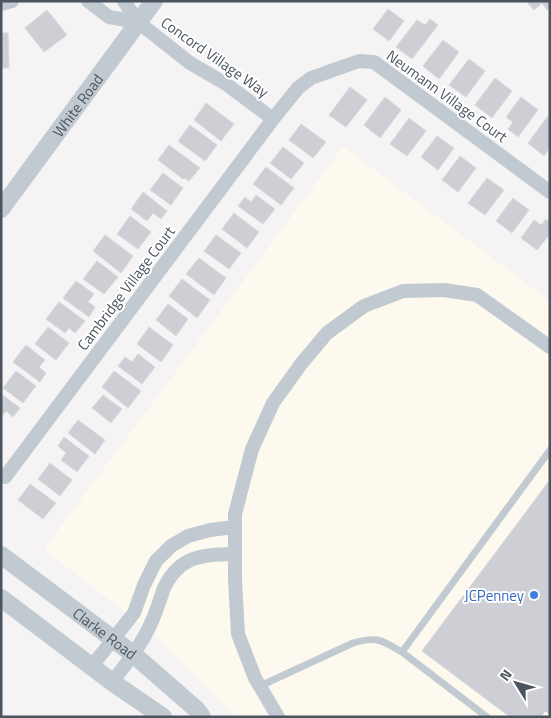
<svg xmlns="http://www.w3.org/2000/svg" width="551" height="718" font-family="'Titillium Web',sans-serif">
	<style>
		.commercial { fill: #fdf9ef }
		.building { fill: #cdcfd5; stroke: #d7d9de }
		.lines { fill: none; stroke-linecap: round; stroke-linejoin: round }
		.service { stroke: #c1cad1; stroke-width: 7 }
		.minor { stroke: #c1cad1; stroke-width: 14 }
		.tertiary { stroke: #c1cad1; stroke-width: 18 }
		.shop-dot { fill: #3f7fe0; stroke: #fff; stroke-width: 2 }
		.labels { text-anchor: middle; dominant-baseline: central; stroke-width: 4; stroke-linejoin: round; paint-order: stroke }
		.street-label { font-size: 15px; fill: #4a5560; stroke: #fff }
		.shop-label { font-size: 15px; fill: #366cbe; stroke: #fff; text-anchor: end }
	</style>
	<rect width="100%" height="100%" fill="#f5f3f3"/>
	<path class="commercial" d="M343,147L550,301V717H235L163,642L44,549Z"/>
	<path class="building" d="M526,1H550V8L547,10L542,3L534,10Z
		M388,9L404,21L389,41L373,29Z
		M47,10L67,35L44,52L25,28Z
		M430,19L438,25L412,59L396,47L417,20L425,25Z
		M1,33H8L9,68H1Z
		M443,40L459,52L439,79L423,66Z
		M469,59L485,71L466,97L449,85Z
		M495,78L512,91L492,118L475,105Z
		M350,87L367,100L346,127L329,115Z
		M385,97L401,110L380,138L364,125Z
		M521,97L538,110L518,137L508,129L513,122L506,117Z
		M206,103L234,124L221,141L194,120Z
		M548,116L550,117V148L544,156L528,143Z
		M409,118L426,131L407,156L390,144Z
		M301,124L326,142L313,158L289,140Z
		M190,125L217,145L205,161L178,141Z
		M437,136L454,148L438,170L421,157Z
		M169,145L200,168L189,181L184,178L183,179L158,160Z
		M283,147L304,163L291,179L270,163Z
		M460,156L476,168L458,192L442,180Z
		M266,167L294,188L281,205L253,184Z
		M163,173L183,188L171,205L150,190Z
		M487,178L504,190L485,215L468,203Z
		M143,192L167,211L161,219L153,213L147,221L131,209Z
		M256,195L275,209L263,224L238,206L245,197L251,202Z
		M513,198L529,210L512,233L496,221Z
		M234,213L259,232L247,248L222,229Z
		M130,216L151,232L138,249L117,234Z
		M546,219L550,222V234L537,250L521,238L534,220L541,225Z
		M105,235L133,256L121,273L93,251Z
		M216,235L241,253L229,269L204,251Z
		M199,258L226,278L214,295L186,274Z
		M97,261L118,277L104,294L83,279Z
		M182,279L210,300L197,318L169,296Z
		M76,281L94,294L88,302L95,307L89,317L63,298Z
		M59,302L85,321L75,333L69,328L65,333L46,319Z
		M168,304L188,319L176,336L156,320Z
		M48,327L69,343L56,360L35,344Z
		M149,327L173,345L161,362L137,344Z
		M26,345L45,360L39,367L46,373L40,382L13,362Z
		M138,354L155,367L142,384L118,366L125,357L132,362Z
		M16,371L36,386L23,403L3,388Z
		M114,371L141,391L128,408L102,387Z
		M1,394L20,408L13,417L6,411L1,417Z
		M103,395L122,409L111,423L92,408Z
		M78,420L105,440L95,454L68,433Z
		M64,437L89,456L77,472L61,460L66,453L58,446Z
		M50,463L72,480L60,496L38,479Z
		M549,481L550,714L545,711L541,717H510L422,651Z
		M30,484L56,503L43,519L18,500Z"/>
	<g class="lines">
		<path class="service" d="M260,686L353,643C377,636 381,640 402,652
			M487,717L402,652L550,450"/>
		<path class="minor" d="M88,1L109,17L138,22
			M124,1L138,22L190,63L226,84L273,119
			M1,4L12,1
			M5,477L273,119L298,88L311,78L359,61L374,62L550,192
			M92,666L134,613L144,585L156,561L171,546L188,536L210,530L235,527
			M112,682C127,663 143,643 152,621C157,610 160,599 164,588C180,555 202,555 235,554
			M278,717L255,678L238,634L235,580V514L252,449L273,403L301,364L327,333L364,306L403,291L444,290L477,295L550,347"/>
		<g class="tertiary">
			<path id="s1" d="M1,209L154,1"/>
			<path id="s2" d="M1,555L133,654L196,709L202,717"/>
			<path d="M1,598L112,682L163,717"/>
		</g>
	</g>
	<circle class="shop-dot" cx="534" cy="595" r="5"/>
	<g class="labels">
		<g class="street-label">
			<text transform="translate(215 57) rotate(35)">Concord Village Way</text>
			<text transform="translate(447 96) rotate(36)">Neumann Village Court</text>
			<text stroke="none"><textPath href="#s1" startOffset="129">White Road</textPath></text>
			<text transform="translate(126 288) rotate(-53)">Cambridge Village Court</text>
			<text stroke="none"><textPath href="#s2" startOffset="130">Clarke Road</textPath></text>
		</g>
		<g class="shop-label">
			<text x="524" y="595">JCPenney</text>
		</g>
	</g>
	<rect width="551" height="718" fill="none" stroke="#4a5560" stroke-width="5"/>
	<g transform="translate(516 683) rotate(307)" stroke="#ffffff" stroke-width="4" paint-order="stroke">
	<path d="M0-4L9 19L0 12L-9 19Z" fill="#4a5560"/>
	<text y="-8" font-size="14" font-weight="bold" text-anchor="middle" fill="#4a5560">N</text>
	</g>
</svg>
